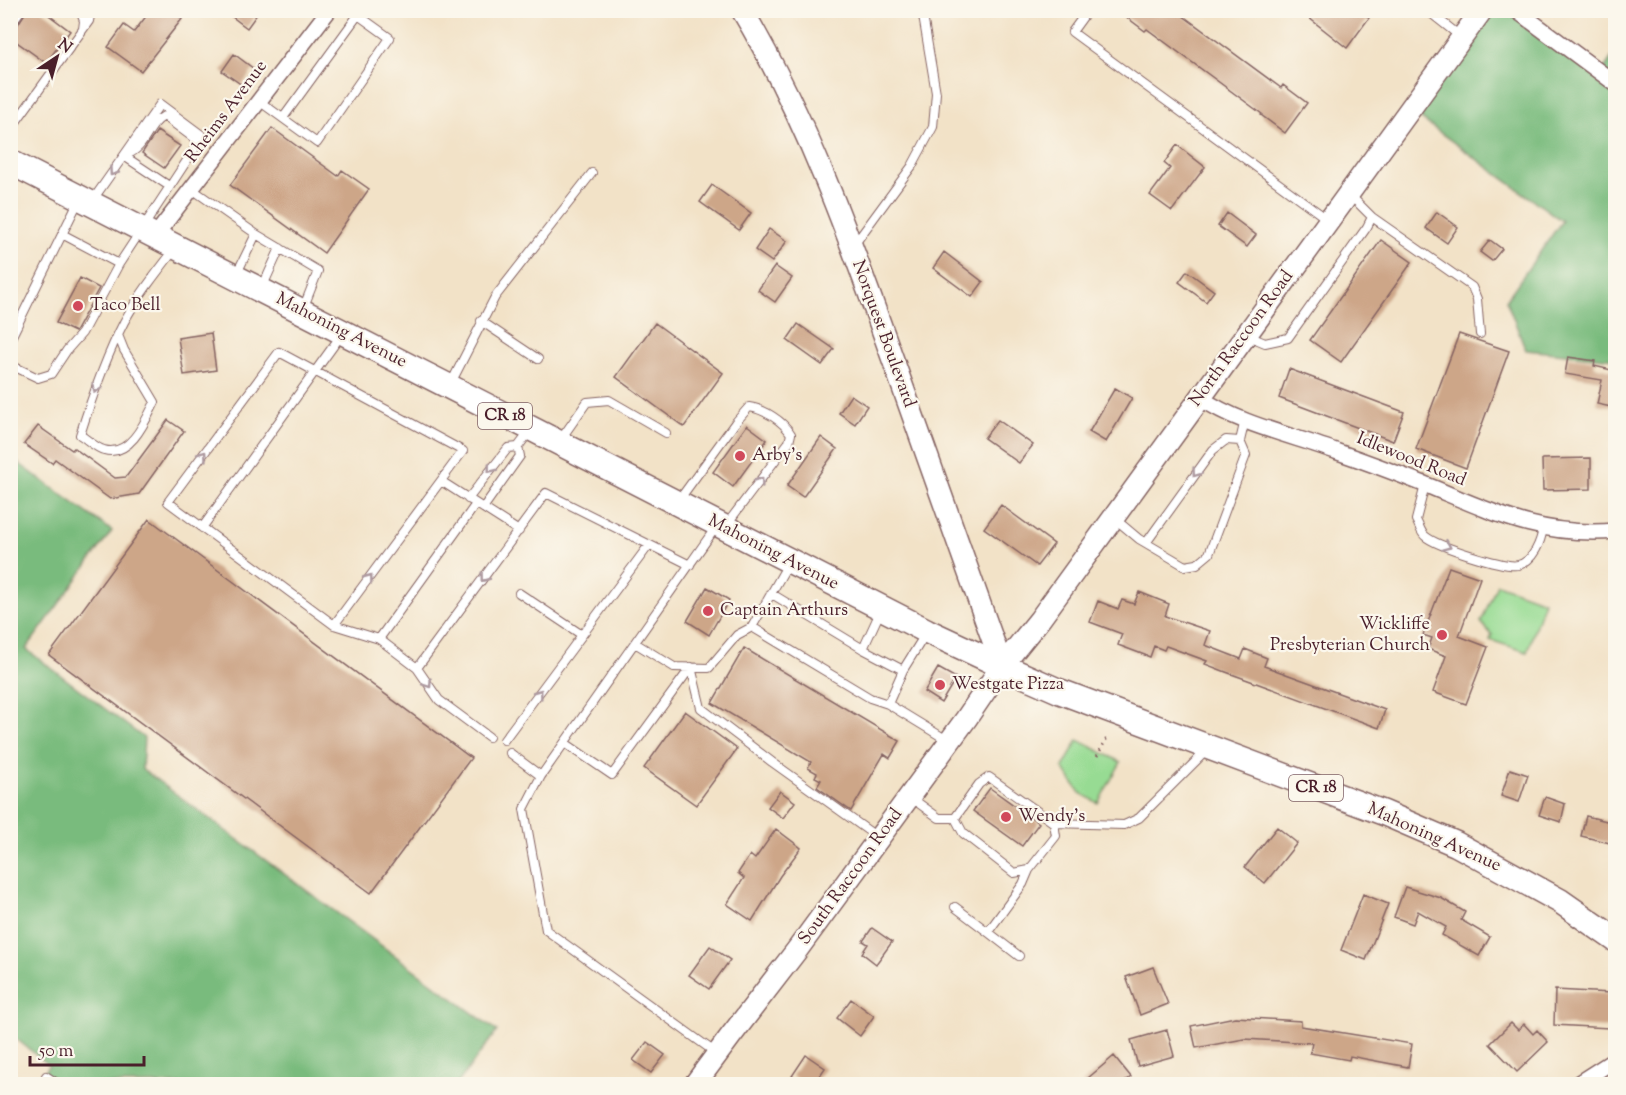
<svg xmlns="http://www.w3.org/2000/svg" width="1626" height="1095" font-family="'Sorts Mill Goudy',serif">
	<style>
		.green { fill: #97db93; stroke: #707d5f; stroke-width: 1.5 }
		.forest { fill: #79bb7d; stroke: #626d54; stroke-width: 1.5 }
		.building { fill: #cda688 }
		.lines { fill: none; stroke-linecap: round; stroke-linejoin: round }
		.lane-casing { stroke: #856362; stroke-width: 10 }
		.street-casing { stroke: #856362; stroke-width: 18 }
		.secondary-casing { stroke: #856362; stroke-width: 24 }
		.primary-casing { stroke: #856362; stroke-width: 27 }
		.path { stroke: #856362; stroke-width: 3; stroke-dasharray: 1.5 4.5; stroke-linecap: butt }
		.lane { stroke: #fff; stroke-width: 8 }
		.street { stroke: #fff; stroke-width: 15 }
		.secondary { stroke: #fff; stroke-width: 21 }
		.primary { stroke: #fff; stroke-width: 24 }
		.oneway { stroke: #ae9aa0 }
		.poi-dot { fill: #d1495b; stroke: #fbf7ec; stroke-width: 2 }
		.labels { text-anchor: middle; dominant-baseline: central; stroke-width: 4.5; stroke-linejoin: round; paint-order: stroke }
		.shield { fill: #fbf7ec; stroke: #7f6065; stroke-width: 1.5 }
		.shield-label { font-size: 16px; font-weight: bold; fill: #4a1f2b }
		.street-label { font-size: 18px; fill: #4a1f2b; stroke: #fbf7ec }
		.poi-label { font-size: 18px; fill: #4a1f2b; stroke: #fbf7ec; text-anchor: start }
	</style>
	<rect width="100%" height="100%" fill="#fbf7ec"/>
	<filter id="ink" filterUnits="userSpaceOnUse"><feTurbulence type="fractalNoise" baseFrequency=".0167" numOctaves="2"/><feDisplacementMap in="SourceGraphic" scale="12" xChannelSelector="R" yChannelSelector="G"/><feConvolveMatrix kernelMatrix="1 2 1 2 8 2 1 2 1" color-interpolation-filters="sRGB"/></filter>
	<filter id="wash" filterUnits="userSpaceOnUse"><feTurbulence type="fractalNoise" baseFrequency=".008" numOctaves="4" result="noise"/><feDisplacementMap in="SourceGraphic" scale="24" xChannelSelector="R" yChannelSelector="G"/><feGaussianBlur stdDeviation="1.35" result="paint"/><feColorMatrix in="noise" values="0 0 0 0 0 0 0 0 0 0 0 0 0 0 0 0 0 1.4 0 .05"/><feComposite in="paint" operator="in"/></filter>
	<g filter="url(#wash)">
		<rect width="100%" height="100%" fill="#f2e2c7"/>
		<path class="green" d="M1497,584L1544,601L1527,652L1490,640L1492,635L1481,622Z
			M1078,740L1121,762L1098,803L1080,793L1063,768Z"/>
		<path class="forest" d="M1482,11H1516L1601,73L1615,53V359L1526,350L1506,300L1562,221L1409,110Z
			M10,457L112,531L26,649L144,738L142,769L497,1031L457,1084H34L49,1065L10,1034Z"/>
		<g id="blocks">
			<path class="building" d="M27,10H42L70,31L46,63L10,37V31L15,29Z
				M151,10H171L182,19L141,71L108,47L124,25L134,32Z
				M223,10H260L247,28Z
				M1117,10H1175L1281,88L1283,85L1307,103L1285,133L1261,115L1262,114L1147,29L1145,31Z
				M1299,10H1359L1369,18L1347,48Z
				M234,54L254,69L242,85L222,71Z
				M272,128L338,176L342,170L369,189L324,253L230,185Z
				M157,131L180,146L164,168L142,153Z
				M1177,145L1205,167L1172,211L1150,195L1170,168L1164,163Z
				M712,185L751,213L739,230L700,202Z
				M1437,212L1458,227L1447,243L1426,228Z
				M1227,213L1256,235L1247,247L1218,226Z
				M769,229L787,241L772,262L755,250Z
				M1381,240L1412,262L1341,362L1310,340Z
				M1490,240L1502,249L1492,261L1480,252Z
				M944,252L983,282L972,297L933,268Z
				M775,266L792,278L775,302L758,290Z
				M1187,271L1214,291L1206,302L1179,282Z
				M80,278L99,288L75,332L56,323Z
				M655,323L723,373L684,427L616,377Z
				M798,324L834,349L822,365L787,340Z
				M211,333L216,370L184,375L178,338Z
				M1459,334L1509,351L1466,468L1416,449Z
				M1568,357L1595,361L1594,366L1616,371V408L1597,404L1602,380L1565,374Z
				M1289,369L1404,412L1393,441L1279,398Z
				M1115,388L1132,398L1106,442L1089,432Z
				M851,395L867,406L855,424L839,413Z
				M168,420L184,431L139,494L110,499L55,459L52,463L24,444L38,426L72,450L74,448L115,478L126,477Z
				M998,420L1033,445L1019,463L984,438Z
				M747,425L767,440L733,487L713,472Z
				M821,437L837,449L803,497L787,486Z
				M1591,458V489L1543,490L1542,459Z
				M1001,505L1054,544L1037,566L984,528Z
				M149,519L471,758L371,893L49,655Z
				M1449,567L1480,578L1459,636L1488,647L1466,704L1433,692L1446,656L1428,649L1432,638L1423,635Z
				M707,587L729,600L709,635L687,621Z
				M1139,592L1169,604L1165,616L1210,631L1205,645L1241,659L1245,649L1267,658L1264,666L1385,710L1379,728L1226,672L1205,664L1207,661L1166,646L1164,650L1154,646L1150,657L1118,645L1122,634L1090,622L1098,601L1118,609L1122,600L1134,604Z
				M744,648L900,741L890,758L884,754L851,811L817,787L821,780L815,777L817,773L808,768L811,762L712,703Z
				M938,668L956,678L941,703L924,692Z
				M685,711L737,749L696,805L644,768Z
				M1510,769L1528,775L1519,802L1501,796Z
				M990,788L1039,823L1022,846L973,811Z
				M780,791L795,802L783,818L768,807Z
				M1545,797L1565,804L1561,822L1539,815Z
				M1586,816L1615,823L1610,843L1581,836Z
				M1277,827L1297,843L1265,883L1245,867Z
				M776,829L801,848L780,876L752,921L727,904L744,878L738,873L750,855L755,859Z
				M1405,887L1441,898L1465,912L1461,920L1490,937L1479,956L1442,935L1446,927L1418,911L1413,924L1394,917Z
				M1363,894L1388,904L1366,960L1341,950Z
				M872,928L892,942L876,964L862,953L868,944L863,941Z
				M710,946L730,960L709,989L689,975Z
				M1153,967L1168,1004L1140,1015L1126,977Z
				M1555,990L1611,993L1609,1028L1554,1025Z
				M851,999L874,1016L860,1036L837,1018Z
				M1235,1017L1301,1021V1026L1412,1044L1408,1067L1350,1056L1349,1060L1310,1053L1312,1043L1244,1039L1196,1048L1191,1026Z
				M1511,1023L1518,1030L1524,1024L1533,1034L1537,1030L1548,1042L1517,1072L1490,1044Z
				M1167,1030L1174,1056L1138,1066L1131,1040Z
				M647,1042L665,1055L651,1073L633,1060Z
				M806,1055L825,1068L814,1084H805L792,1076Z
				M1114,1056L1131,1077L1122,1084H1081Z"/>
		</g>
	</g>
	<g filter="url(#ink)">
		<use href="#blocks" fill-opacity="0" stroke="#856362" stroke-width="1.5"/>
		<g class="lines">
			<g class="lane-casing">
				<path id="lane" d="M80,10L84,21L83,29
					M1088,10L1072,32L1327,219
					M1427,10L1461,37
					M10,25L21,10
					M259,101L317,143L390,38L358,15L283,118
					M10,130L89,21L91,10
					M126,155C147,147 146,126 164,116L199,142
					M124,156L169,186
					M192,189L256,234L236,275
					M1372,217L1472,287L1477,299L1480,334
					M62,234L119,264
					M256,234L318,271L303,309
					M854,245L912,166L933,127L936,93L922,10
					M262,288L280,248
					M481,321L538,359
					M118,335L124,350L155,402C146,420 130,458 104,450C96,448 87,439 80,435C92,397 106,357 124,322C138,296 157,272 175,249
					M1246,335L1265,343L1288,338L1367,227L1372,217L1350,195
					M10,340L78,202
					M10,361L15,367L38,378L51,374L67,350L82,333L119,264L203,136L160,104L92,201
					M451,383L495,297L592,173
					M561,439L587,402L609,400L666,433
					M441,481L519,531
					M1425,485L1416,520C1419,525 1421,533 1425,536C1436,546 1505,568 1518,565C1534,561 1541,541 1543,528
					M468,499L508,448L518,447L530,431
					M679,500L735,423L749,407C764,409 783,421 791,434L789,442L727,524
					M483,508L520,456L518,447
					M1114,518L1139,539L1185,566L1197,564L1209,554L1246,455L1240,441L1245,420
					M202,528L342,334
					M1146,543L1213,450L1226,440L1240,441
					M788,564L752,627L870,698L888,704
					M519,593L582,635
					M772,594L863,649
					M881,610L863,649L903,670L888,704L947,740
					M334,625L463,451L279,352L168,502L334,625L379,639L417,668L439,700L489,737
					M379,639L476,504
					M635,643L674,667L709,668L737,635L752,627
					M691,667L701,708L772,762L877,837
					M417,668L546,493L690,565
					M903,670L926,633
					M504,740L649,545
					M565,743L612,775L691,667
					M510,753L541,776
					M989,777L1054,823L1056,836L1029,870L1014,873L963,833L955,818L979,784Z
					M910,797L939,818H955
					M1054,823L1124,825L1139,818L1206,751
					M955,907L988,932
					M1019,956L988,932L1023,884L1029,870
					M716,1053L546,930L524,809L541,776L716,527
					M46,1076L58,1084"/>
			</g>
			<g class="street-casing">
				<path id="street" d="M1516,10L1616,84
					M155,236L329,10
					M1199,397C1240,425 1292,435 1338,452C1367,462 1396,473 1424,484C1490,511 1541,538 1616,531
					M1577,1084L1616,1059"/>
			</g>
			<g class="secondary-casing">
				<path id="secondary" d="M742,10C807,119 850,239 892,357C928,460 965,563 1002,666
					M695,1084L730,1037L797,950L966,719L1002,666L1040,619L1482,10"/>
			</g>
			<g class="primary-casing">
				<path id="primary" d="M10,162L927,631L1002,666L1059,691L1384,813L1456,844L1560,901L1616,940"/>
			</g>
			<path class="path" d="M1097,756L1108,736"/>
			<use href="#lane" class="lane"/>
			<use href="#street" class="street"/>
			<use href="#secondary" class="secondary"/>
			<use href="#primary" class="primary"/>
		</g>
		<defs><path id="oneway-chevron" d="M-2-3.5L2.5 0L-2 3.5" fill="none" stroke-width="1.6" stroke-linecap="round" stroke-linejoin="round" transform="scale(1.5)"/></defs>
		<g class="oneway">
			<use href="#oneway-chevron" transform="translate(113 172) rotate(125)"/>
			<use href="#oneway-chevron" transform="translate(96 389) rotate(113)"/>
			<use href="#oneway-chevron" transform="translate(203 455) rotate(-54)"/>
			<use href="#oneway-chevron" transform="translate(491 469) rotate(128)"/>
			<use href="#oneway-chevron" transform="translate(1196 473) rotate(126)"/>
			<use href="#oneway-chevron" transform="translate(760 481) rotate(-53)"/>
			<use href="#oneway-chevron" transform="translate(1447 546) rotate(24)"/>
			<use href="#oneway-chevron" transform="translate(369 578) rotate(-53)"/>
			<use href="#oneway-chevron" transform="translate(484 578) rotate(127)"/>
			<use href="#oneway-chevron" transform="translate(428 684) rotate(56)"/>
			<use href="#oneway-chevron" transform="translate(539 693) rotate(-53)"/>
		</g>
	</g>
	<g class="poi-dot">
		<circle cx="78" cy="306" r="6"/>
		<circle cx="740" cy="456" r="6"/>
		<circle cx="708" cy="611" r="6"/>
		<circle cx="1442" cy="635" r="6"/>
		<circle cx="940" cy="685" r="6"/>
		<circle cx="1006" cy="817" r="6"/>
	</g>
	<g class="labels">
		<g class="shield">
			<rect x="478" y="403" width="54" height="26" rx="4.5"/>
			<rect x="1289" y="775" width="54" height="26" rx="4.5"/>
		</g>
		<g class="shield-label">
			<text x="505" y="416">CR 18</text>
			<text x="1316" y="788">CR 18</text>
		</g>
		<g class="street-label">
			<text transform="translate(227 112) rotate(-53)">Rheims Avenue</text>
			<text transform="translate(341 331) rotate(27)">Mahoning Avenue</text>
			<text transform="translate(883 334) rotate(70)">Norquest Boulevard</text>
			<text transform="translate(1242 339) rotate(-54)">North Raccoon Road</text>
			<text transform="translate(1411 460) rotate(22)">Idlewood Road</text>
			<text transform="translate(773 553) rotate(27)">Mahoning Avenue</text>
			<text transform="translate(1434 838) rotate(24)">Mahoning Avenue</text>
			<text transform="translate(851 877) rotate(-54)">South Raccoon Road</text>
		</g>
		<g class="poi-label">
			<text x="90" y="306">Taco Bell</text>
			<text x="752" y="456">Arby's</text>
			<text x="720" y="611">Captain Arthurs</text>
			<text x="1430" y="625" text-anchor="end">Wickliffe<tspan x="1430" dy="21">Presbyterian Church</tspan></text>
			<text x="952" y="685">Westgate Pizza</text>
			<text x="1018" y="817">Wendy's</text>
		</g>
	</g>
	<rect width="1626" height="1095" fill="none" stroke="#fbf7ec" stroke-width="36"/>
	<g transform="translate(57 57) rotate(36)" stroke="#fbf7ec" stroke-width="4.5" paint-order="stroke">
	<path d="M0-4.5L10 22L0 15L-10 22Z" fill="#4a1f2b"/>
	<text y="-9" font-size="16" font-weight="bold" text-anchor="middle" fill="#4a1f2b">N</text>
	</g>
	<path d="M30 1056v9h114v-9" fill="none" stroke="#4a1f2b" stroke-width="3"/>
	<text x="39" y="1056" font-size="18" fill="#4a1f2b" stroke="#fbf7ec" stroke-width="4.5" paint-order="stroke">50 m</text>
</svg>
